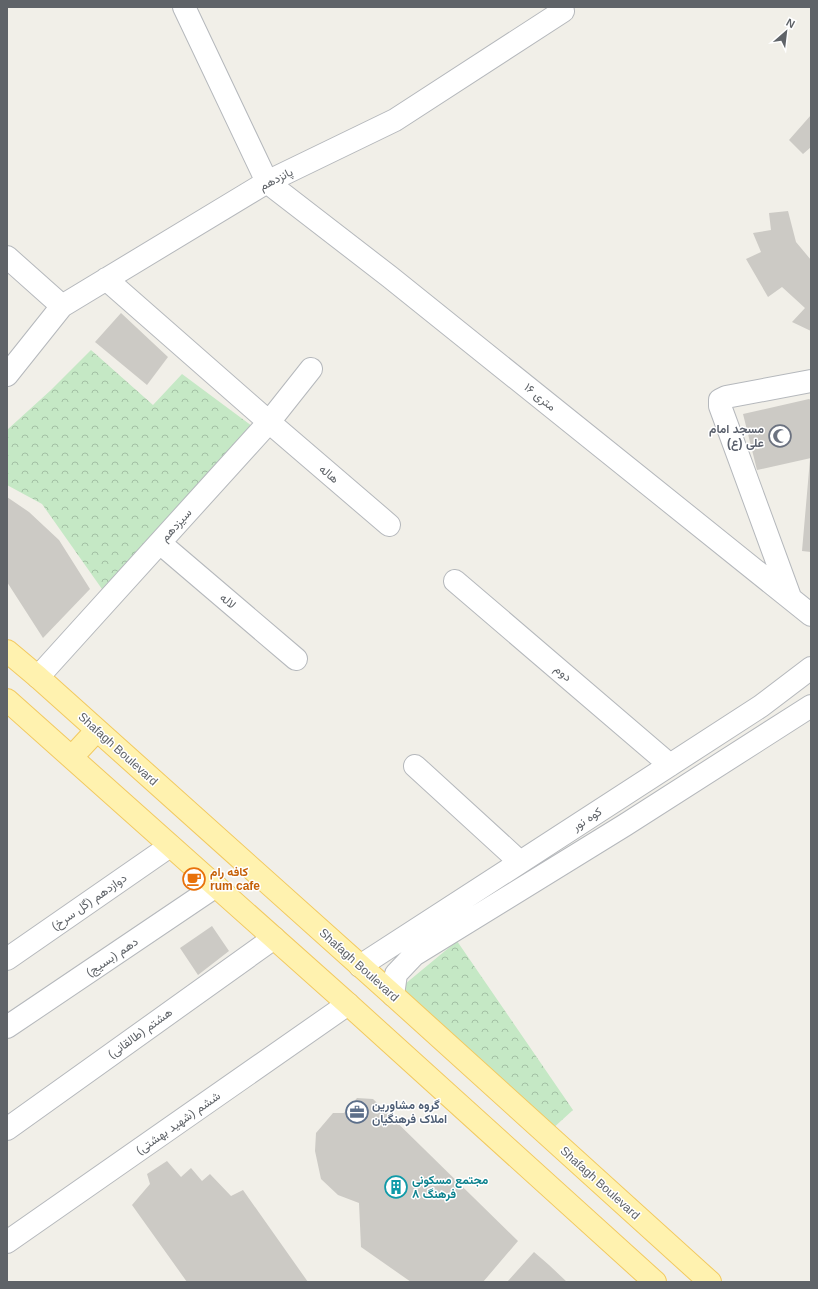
<svg xmlns="http://www.w3.org/2000/svg" width="818" height="1289" font-family="Helvetica,Vazirmatn,sans-serif">
	<style>
		.forest { fill: url(#forest-crowns) }
		.building { fill: #cccac5 }
		.lines { fill: none; stroke-linecap: round; stroke-linejoin: round }
		.minor-casing { stroke: #b5b8bc; stroke-width: 24 }
		.major-casing { stroke: #f2c960; stroke-width: 24 }
		.minor { stroke: #fff; stroke-width: 22 }
		.major { stroke: #fff2af; stroke-width: 22 }
		.labels { text-anchor: middle; dominant-baseline: central; stroke-width: 3; stroke-linejoin: round; paint-order: stroke }
		.street-label { font-size: 12px; fill: #5f6368; stroke: #fff }
		.worship-label { font-size: 12px; font-weight: bold; fill: #5b616d; stroke: #fff; text-anchor: end }
		.food-label { font-size: 12px; font-weight: bold; fill: #c56008; stroke: #fff; text-anchor: start }
		.service-label { font-size: 12px; font-weight: bold; fill: #4e5e75; stroke: #fff; text-anchor: start }
		.culture-label { font-size: 12px; font-weight: bold; fill: #0d838f; stroke: #fff; text-anchor: start }
	</style>
	<defs>
		<pattern id="forest-crowns" width="20" height="18" patternUnits="userSpaceOnUse"><rect width="20" height="18" fill="#c5e8c5"/><path d="M2 6a3 3 0 1 1 6 0M12 15a3 3 0 1 1 6 0" fill="none" stroke="#a3c0a4"/></pattern>
	</defs>
	<rect width="100%" height="100%" fill="#f1efe8"/>
	<path class="forest" d="M91,350L153,405L182,374L252,426L102,589L42,504L7,485V430L51,390Z
		M457,941L573,1110L551,1130L399,989Z"/>
	<path class="building" d="M811,115V147L803,154L789,140Z
		M788,211L796,242L811,260V331L792,322L805,308L782,287L768,297L746,259L761,252L753,233L771,230L769,213Z
		M121,313L168,357L147,385L95,342Z
		M809,399L811,400V458L757,470L743,414Z
		M810,459H811V552L802,551Z
		M7,497L29,512L59,540L90,589L43,638L7,582Z
		M212,926L229,951L198,975L180,948Z
		M357,1098L373,1099L518,1241L483,1282H411L361,1247L359,1203L338,1195L321,1179L315,1151L316,1133L333,1113H344Z
		M167,1161L181,1177L191,1168L202,1181L210,1174L231,1196L243,1190L308,1282H187L132,1205L150,1184L147,1174Z
		M534,1252L549,1265L567,1282H507Z"/>
	<g class="lines">
		<g class="minor-casing">
			<path id="minor" d="M184,7L267,182L390,277L811,615
				M7,257L62,306
				M106,279L269,422L389,525
				M7,375L62,306L267,182L395,120L563,11L561,7
				M160,543L296,659
				M455,581L670,765
				M790,597L720,406V400L726,397L811,381
				M38,677L269,422L311,369
				M415,766L520,862
				M7,959L170,846
				M360,966L761,706L811,668
				M393,995L396,974L414,955L625,825L811,706
				M7,1027L216,886
				M7,1129L274,938
				M7,1242L348,1004"/>
		</g>
		<g class="major-casing">
			<path id="major" d="M7,651L38,677L393,995L710,1282
				M7,700L348,1004L655,1282
				M72,757L97,730"/>
		</g>
		<use href="#minor" class="minor"/>
		<use href="#major" class="major"/>
	</g>
	<defs>
		<g id="mosque-ring" transform="scale(1.15)"><circle r="9.5" fill="#fff" stroke="#6b7280" stroke-width="1.5"/><path d="M3.5-4.9A6 6 0 1 0 3.5 4.9A5 5 0 1 1 3.5-4.9Z" fill="#6b7280"/></g>
		<g id="cafe-ring" transform="scale(1.15)"><circle r="9.5" fill="#fff" stroke="#e8710a" stroke-width="1.5"/><path d="M-5.5-4.5H6V0H3Q3 3.5 0 3.5H-2.5Q-5.5 3.5-5.5 0ZM3-3.2v2h1.7v-2ZM-6 4.5H4V6H-6Z" fill="#e8710a"/></g>
		<g id="office-ring" transform="scale(1.15)"><circle r="9.5" fill="#fff" stroke="#5c6f8a" stroke-width="1.5"/><path d="M-6-3h4V-5.5h4V-3h4V5H-6ZM-1-4.5V-3h2v-1.5ZM-6 0V1H6V0Z" fill="#5c6f8a"/></g>
		<g id="building-ring" transform="scale(1.15)"><circle r="9.5" fill="#fff" stroke="#0f9aa8" stroke-width="1.5"/><path d="M-4-6H4V6H1V3H-1V6H-4ZM-2.5-4.3h1.7v1.8h-1.7ZM.8-4.3h1.7v1.8H.8ZM-2.5-1h1.7V.8h-1.7ZM.8-1h1.7V.8H.8Z" fill="#0f9aa8"/></g>
	</defs>
	<g fill-rule="evenodd">
		<use href="#mosque-ring" x="780" y="436"/>
		<use href="#cafe-ring" x="194" y="879"/>
		<use href="#office-ring" x="357" y="1112"/>
		<use href="#building-ring" x="396" y="1187"/>
	</g>
	<g class="labels">
		<g class="street-label">
			<text transform="translate(276 179) rotate(-27)">پانزدهم</text>
			<text transform="translate(540 397) rotate(39)">۱۶ متری</text>
			<text transform="translate(329 474) rotate(40)">هاله</text>
			<text transform="translate(176 525) rotate(-48)">سیزدهم</text>
			<text transform="translate(228 601) rotate(40)">لاله</text>
			<text transform="translate(563 673) rotate(41)">دوم</text>
			<text transform="translate(118 749) rotate(42)">Shafagh Boulevard</text>
			<text transform="translate(587 819) rotate(-33)">کوه نور</text>
			<text transform="translate(89 902) rotate(-35)">دوازدهم (گل سرخ)</text>
			<text transform="translate(112 957) rotate(-34)">دهم (بسیج)</text>
			<text transform="translate(359 965) rotate(42)">Shafagh Boulevard</text>
			<text transform="translate(140 1033) rotate(-36)">هشتم (طالقانی)</text>
			<text transform="translate(178 1123) rotate(-35)">ششم (شهید بهشتی)</text>
			<text transform="translate(600 1183) rotate(42)">Shafagh Boulevard</text>
		</g>
		<g class="worship-label">
			<text x="764" y="429">مسجد امام<tspan x="764" dy="14">علی (ع)</tspan></text>
		</g>
		<g class="food-label">
			<text x="210" y="872">کافه رام<tspan x="210" dy="14">rum cafe</tspan></text>
		</g>
		<g class="service-label">
			<text x="372" y="1105">گروه مشاورین<tspan x="372" dy="14">املاک فرهنگیان</tspan></text>
		</g>
		<g class="culture-label">
			<text x="412" y="1180">مجتمع مسکونی<tspan x="412" dy="14">فرهنگ ۸</tspan></text>
		</g>
	</g>
	<rect width="818" height="1289" fill="none" stroke="#5f6368" stroke-width="16"/>
	<g transform="translate(786 32) rotate(28)" stroke="#ffffff" stroke-width="3" paint-order="stroke">
	<path d="M0-3L7 15L0 10L-7 15Z" fill="#5f6368"/>
	<text y="-6" font-size="11" font-weight="bold" text-anchor="middle" fill="#5f6368">N</text>
	</g>
</svg>
